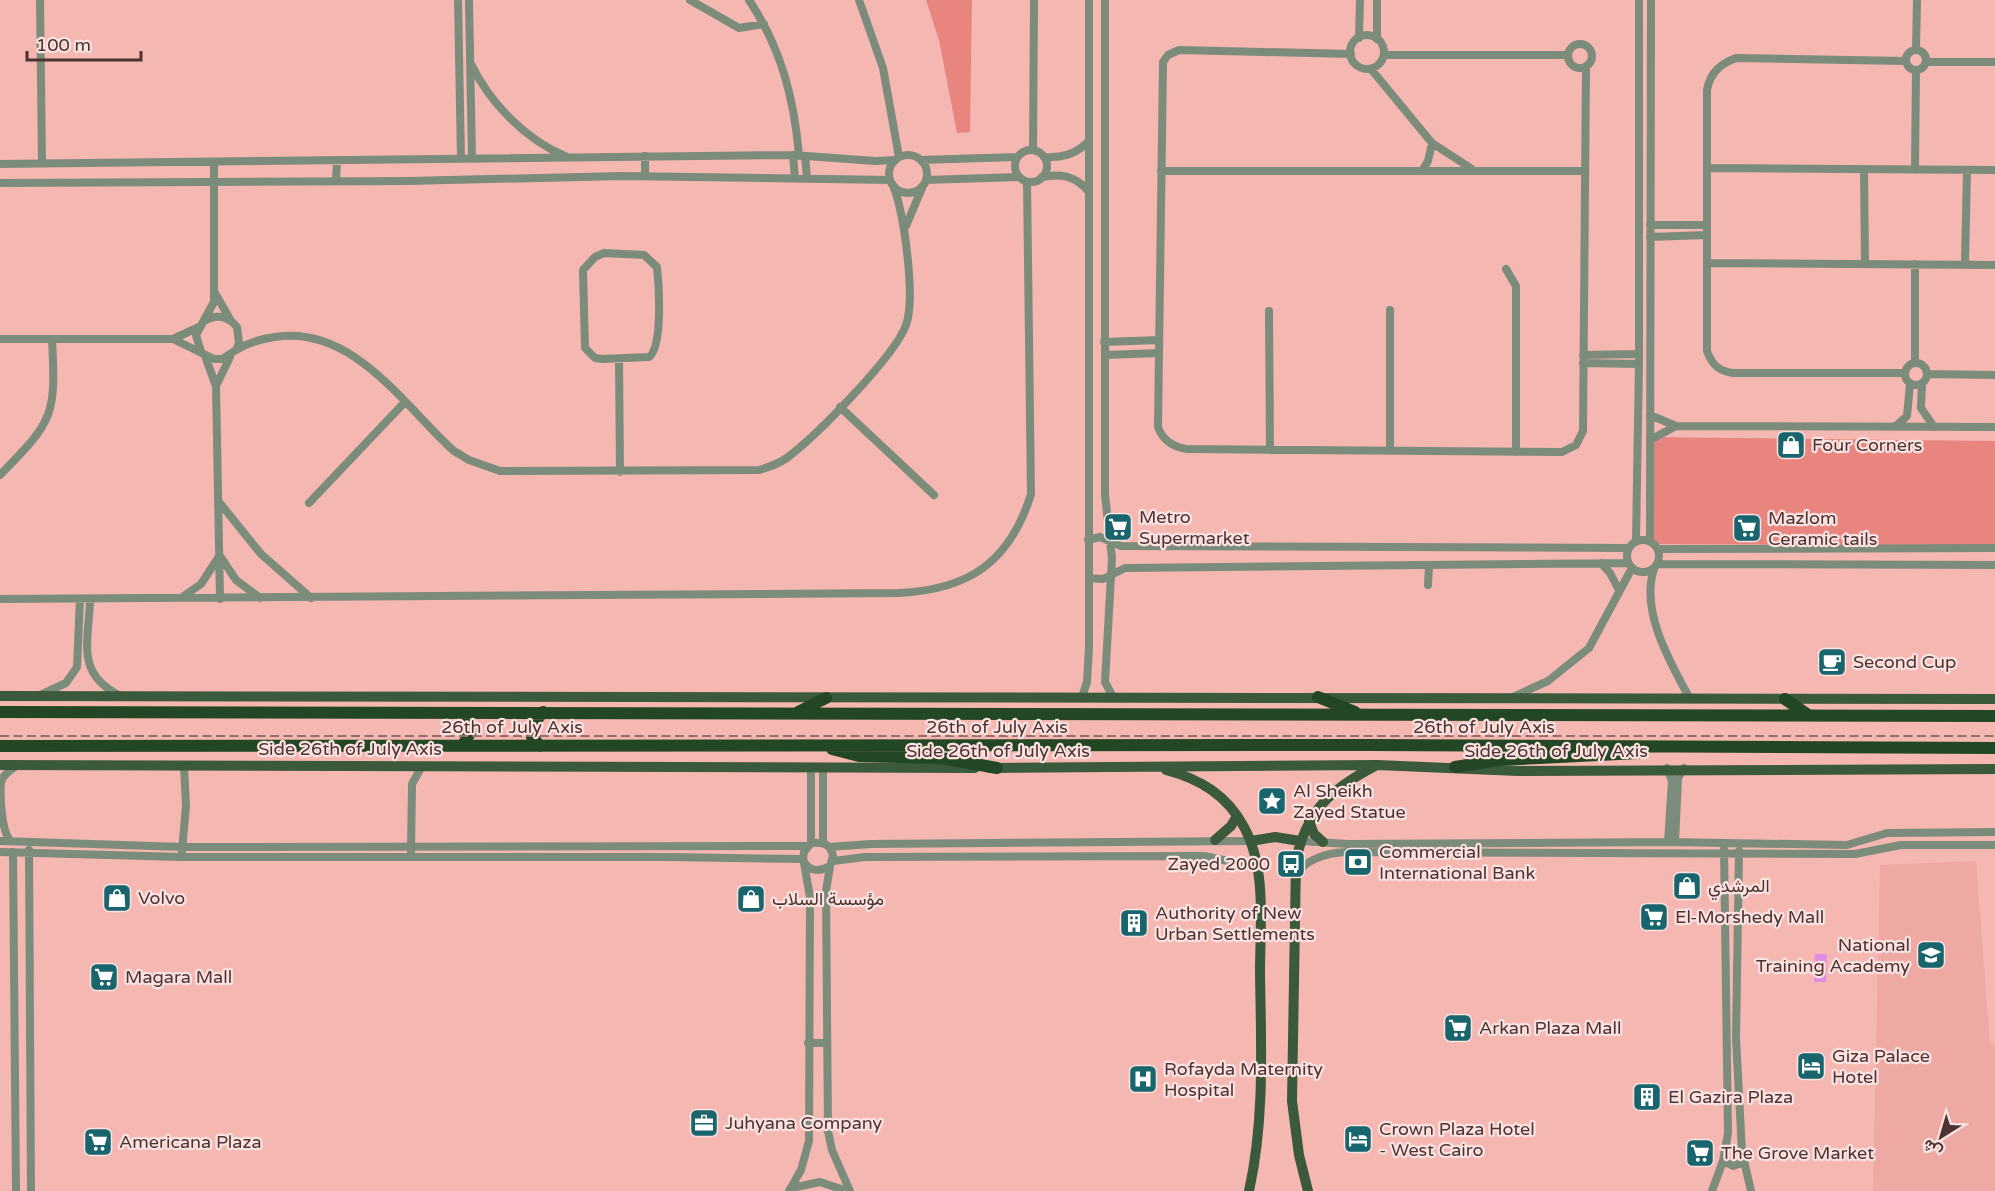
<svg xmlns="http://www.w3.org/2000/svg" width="1995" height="1191" font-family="'Varela Round',Vazirmatn,sans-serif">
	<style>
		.built { fill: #efa9a4 }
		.green { fill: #e9857f }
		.water { fill: #e18ce7 }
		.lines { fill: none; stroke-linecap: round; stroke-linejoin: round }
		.minor { stroke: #7b8c7a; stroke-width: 8 }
		.major { stroke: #3b593b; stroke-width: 10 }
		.highway { stroke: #234724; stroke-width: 12 }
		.rail { stroke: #966d6a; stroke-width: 2; stroke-dasharray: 9 4.5; stroke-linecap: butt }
		.labels { text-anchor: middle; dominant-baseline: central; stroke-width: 4.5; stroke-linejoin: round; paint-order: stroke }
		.poi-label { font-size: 18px; fill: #4b3331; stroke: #fce2e0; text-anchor: start }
		.street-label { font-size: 18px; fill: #4b3331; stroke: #fce2e0 }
	</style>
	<rect width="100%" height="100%" fill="#f5b7b1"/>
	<path class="built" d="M1976,861L1990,1044L1995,1045V1191H1873L1880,865Z"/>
	<path class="green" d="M926,0H972L970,132L957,133L939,40Z
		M1646,437L1995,441V545L1647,544Z"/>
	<path class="water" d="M1815,954H1827L1826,982H1814Z"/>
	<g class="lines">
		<path class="minor" d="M40,0L42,163
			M458,0L461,159
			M469,0L472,158
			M690,0L739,28L764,24
			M749,0C781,48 794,98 799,155
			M859,0L883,68L899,157
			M1105,0V495L1112,558L1105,682L1113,697
			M1350 52a17 17 0 1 1 34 0a17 17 0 1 1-34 0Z
			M1359,38L1360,0
			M1377,39V0
			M1568 56a12 12 0 1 1 24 0a12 12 0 1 1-24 0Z
			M1916,49L1917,0
			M1906 60a10 10 0 1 1 20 0a10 10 0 1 1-20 0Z
			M1351,54L1179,50L1168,55L1163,62L1158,427C1163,441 1173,447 1187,449L1562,452L1576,445L1583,431L1586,66
			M1384,55H1568
			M1926,62H1995
			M471,64C490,103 525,139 565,156
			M1371,69L1432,143L1472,169
			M1015 166a16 16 0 1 1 32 0a16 16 0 1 1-32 0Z
			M1033,150L1034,0
			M793,155L795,178
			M889 174a19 19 0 1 1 38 0a19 19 0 1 1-38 0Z
			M645,156V176
			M805,156L807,178
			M1044,157C1061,158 1074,155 1087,143
			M921,160L1017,157
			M0,164L793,155L875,161L895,160
			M1707,168L1995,170
			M1864,169L1865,264
			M1915,170L1916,70
			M1161,171H1584
			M1422,171L1428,161L1432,143
			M1042,177C1061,173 1076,176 1088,191
			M336,180L337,161
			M926,180L1018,177
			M0,183L407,181L622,176L890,180
			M1650,225H1707
			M906,226L922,188
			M1650,237L1707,235
			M604,253L644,255L657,267C659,285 663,347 649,357L602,359L595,358L585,348L583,270L595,257Z
			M1707,263L1995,265
			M1915,264V362
			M1965,264L1967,170
			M1506,269L1516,286V452
			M215,293L231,321
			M1269,311L1270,450
			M204,320L214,302V162
			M0,339H173L214,359H222L236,350L239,343L237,327C227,315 215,314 203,322L196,335L201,352
			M173,339L199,327
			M1104,342L1159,340
			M236,350C249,342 260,339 275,337C353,325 403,405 454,451L469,460L500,471L759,470C769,467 779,464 788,457C816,436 895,356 906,325C916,298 904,213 893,185
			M1105,355L1159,353
			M1583,355L1639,354
			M205,356L216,386L220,599
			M619,359L620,472
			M1905 374a11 11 0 1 1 22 0a11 11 0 1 1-22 0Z
			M1583,363L1639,364
			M1904,373H1733C1719,371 1712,365 1707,351V90C1710,73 1720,64 1736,58L1906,61
			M1927,374L1995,375
			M1922,383L1921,408L1934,427
			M216,386L230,357
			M840,407L934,495
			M1650,415L1676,426
			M1896,426L1907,416L1910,384
			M1650,440L1676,426L1995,427
			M1390,450V310
			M0,475C54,420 56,416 52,339
			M219,502L261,554L311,598
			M309,503L404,403
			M1627 556a16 16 0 1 1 32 0a16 16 0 1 1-32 0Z
			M1088,540L1100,537L1121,546L1629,548
			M1636,541L1639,364V0
			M1650,541L1651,0
			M1658,549L1995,548
			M220,556L236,580L260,598
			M1601,563L1610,573L1619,590
			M1658,564L1995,565
			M1654,569C1640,611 1670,662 1690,699
			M1089,578L1103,579L1125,568L1628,563
			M1428,585L1429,565
			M181,598L201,584L218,558
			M0,599L898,593C969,590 1010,562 1031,494L1027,182
			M90,599C89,641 75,673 119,695
			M38,696L66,683L77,667L80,599
			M1082,697L1087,682L1089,647V0
			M1513,697L1548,681L1589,648L1632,568
			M811,767V843L804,852L803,859C807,872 820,872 830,866L833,856C831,844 823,842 811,843
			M823,767V843
			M1667,768L1672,781L1668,842
			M0,841L183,847L808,846
			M11,841C1,833 0,794 1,782C3,774 11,770 18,765
			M1300,841L1348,844L1668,842L1847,845L1887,833L1995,832
			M1675,842L1678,778L1684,768
			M829,847L871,844L1251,841
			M29,850L31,1191
			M182,851L186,806L184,766
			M1739,851L1736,1038L1742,1152L1751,1191
			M0,852L181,857H668L803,859
			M13,852L16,1191
			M411,852L412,784L422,766
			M833,861L865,857L1204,856L1257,867
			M830,866L826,891L828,1131L832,1150L850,1191
			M1296,875C1306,859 1327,853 1345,852L1855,854L1901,845H1995
			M808,1043H826
			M1723,1161L1733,1166L1743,1162
			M792,1188L820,1182L847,1191
			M789,1191L801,1170L809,1141L810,897L804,863
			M1712,1191L1723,1161L1728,1133L1724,849"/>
		<path class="major" d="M0,696L1995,699
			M0,765L975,768
			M990,768L1377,765L1518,771L1995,769
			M1166,770C1200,779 1227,795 1244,827C1267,869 1260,926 1260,972C1261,1045 1265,1119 1249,1191
			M1309,821L1314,834L1323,842
			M1215,840L1231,826L1237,816
			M1251,841L1275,837L1300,841
			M1308,1191L1299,1155L1292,1101L1296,860C1307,810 1331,789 1375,766"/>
		<path class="highway" d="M1318,697L1355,712
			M1785,699L1808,715
			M0,712L1995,716
			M798,712L826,698
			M461,713L468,721L471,731L463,745
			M0,746L1367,745L1995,748
			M540,746L532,737V725L543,712
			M832,749L859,756L941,758L997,768
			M1455,767L1499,760L1639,753"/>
		<path class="rail" d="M0,736H1995"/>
	</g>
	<defs>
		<g id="shop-square" transform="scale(1.5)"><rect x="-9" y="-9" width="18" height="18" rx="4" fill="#18656d" stroke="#fce2e0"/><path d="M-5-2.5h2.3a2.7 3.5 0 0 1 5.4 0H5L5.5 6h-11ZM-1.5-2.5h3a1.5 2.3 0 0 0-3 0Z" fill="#fff"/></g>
		<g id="supermarket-square" transform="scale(1.5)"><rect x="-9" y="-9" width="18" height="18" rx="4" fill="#18656d" stroke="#fce2e0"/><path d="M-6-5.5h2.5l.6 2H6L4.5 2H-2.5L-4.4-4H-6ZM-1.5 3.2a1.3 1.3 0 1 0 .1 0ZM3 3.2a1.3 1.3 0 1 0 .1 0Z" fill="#fff"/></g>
		<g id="cafe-square" transform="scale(1.5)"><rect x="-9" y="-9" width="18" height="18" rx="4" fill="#18656d" stroke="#fce2e0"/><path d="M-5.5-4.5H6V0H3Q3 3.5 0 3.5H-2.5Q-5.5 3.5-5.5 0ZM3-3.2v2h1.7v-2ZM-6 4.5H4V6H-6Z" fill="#fff"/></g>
		<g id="sight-square" transform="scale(1.5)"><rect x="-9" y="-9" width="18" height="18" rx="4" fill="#18656d" stroke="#fce2e0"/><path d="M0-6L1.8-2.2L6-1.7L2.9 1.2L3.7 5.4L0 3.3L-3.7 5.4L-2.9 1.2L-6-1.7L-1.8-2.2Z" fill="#fff"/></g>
		<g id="bank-square" transform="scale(1.5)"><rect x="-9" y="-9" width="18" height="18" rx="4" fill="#18656d" stroke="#fce2e0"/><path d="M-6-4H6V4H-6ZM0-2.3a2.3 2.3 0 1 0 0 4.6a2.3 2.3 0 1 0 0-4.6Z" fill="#fff"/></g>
		<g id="bus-square" transform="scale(1.5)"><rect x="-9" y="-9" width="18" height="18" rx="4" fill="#18656d" stroke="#fce2e0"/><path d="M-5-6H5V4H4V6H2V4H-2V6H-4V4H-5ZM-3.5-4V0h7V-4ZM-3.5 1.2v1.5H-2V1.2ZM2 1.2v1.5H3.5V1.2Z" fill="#fff"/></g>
		<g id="building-square" transform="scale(1.5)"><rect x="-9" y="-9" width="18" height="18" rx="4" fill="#18656d" stroke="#fce2e0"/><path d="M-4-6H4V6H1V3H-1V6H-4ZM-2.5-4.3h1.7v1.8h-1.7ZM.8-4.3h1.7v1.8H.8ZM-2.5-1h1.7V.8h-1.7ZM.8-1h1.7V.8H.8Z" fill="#fff"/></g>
		<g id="university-square" transform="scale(1.5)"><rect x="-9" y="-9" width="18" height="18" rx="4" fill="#18656d" stroke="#fce2e0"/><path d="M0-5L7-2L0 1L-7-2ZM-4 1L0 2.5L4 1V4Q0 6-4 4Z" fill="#fff"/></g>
		<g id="hotel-square" transform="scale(1.5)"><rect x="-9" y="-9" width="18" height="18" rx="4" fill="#18656d" stroke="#fce2e0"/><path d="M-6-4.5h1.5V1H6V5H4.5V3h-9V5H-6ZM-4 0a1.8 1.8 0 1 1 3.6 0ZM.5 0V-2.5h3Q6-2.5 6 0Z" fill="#fff"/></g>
		<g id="hospital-square" transform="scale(1.5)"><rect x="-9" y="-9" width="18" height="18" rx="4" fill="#18656d" stroke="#fce2e0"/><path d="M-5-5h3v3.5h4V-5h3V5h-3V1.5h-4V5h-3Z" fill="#fff"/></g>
		<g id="office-square" transform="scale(1.5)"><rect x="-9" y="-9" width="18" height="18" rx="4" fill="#18656d" stroke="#fce2e0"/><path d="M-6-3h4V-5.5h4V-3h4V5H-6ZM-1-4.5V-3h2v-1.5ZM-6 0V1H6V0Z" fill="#fff"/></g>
	</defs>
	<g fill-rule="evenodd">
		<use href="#shop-square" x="1791" y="445"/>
		<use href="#supermarket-square" x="1118" y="527"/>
		<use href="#supermarket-square" x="1747" y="528"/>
		<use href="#cafe-square" x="1832" y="662"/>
		<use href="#sight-square" x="1272" y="801"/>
		<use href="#bank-square" x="1358" y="862"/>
		<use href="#bus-square" x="1291" y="864"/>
		<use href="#shop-square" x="1687" y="886"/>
		<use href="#shop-square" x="117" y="898"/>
		<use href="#shop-square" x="751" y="899"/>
		<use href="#supermarket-square" x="1654" y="917"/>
		<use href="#building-square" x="1134" y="923"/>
		<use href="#university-square" x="1931" y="955"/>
		<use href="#supermarket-square" x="104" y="977"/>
		<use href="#supermarket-square" x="1458" y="1028"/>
		<use href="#hotel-square" x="1811" y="1066"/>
		<use href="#hospital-square" x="1143" y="1079"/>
		<use href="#building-square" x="1647" y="1097"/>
		<use href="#office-square" x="704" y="1123"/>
		<use href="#hotel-square" x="1358" y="1139"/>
		<use href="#supermarket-square" x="98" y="1142"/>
		<use href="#supermarket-square" x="1700" y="1153"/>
	</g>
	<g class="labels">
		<g class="poi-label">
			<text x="1812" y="445">Four Corners</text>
			<text x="1139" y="517">Metro<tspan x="1139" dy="21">Supermarket</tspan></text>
			<text x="1768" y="518">Mazlom<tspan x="1768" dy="21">Ceramic tails</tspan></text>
			<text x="1853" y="662">Second Cup</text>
			<text x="1293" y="791">Al Sheikh<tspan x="1293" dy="21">Zayed Statue</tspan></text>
			<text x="1379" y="852">Commercial<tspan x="1379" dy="21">International Bank</tspan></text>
			<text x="1270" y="864" text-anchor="end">Zayed 2000</text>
			<text x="1708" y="886">المرشدي</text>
			<text x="138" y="898">Volvo</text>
			<text x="772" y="899">مؤسسة السلاب</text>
			<text x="1155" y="913">Authority of New<tspan x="1155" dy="21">Urban Settlements</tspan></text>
			<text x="1675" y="917">El-Morshedy Mall</text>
			<text x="1910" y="945" text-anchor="end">National<tspan x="1910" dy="21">Training Academy</tspan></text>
			<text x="125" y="977">Magara Mall</text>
			<text x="1479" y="1028">Arkan Plaza Mall</text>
			<text x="1832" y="1056">Giza Palace<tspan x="1832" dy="21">Hotel</tspan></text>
			<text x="1164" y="1069">Rofayda Maternity<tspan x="1164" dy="21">Hospital</tspan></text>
			<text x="1668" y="1097">El Gazira Plaza</text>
			<text x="725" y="1123">Juhyana Company</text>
			<text x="1379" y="1129">Crown Plaza Hotel<tspan x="1379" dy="21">- West Cairo</tspan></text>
			<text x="119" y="1142">Americana Plaza</text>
			<text x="1721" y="1153">The Grove Market</text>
		</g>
		<g class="street-label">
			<text x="512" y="727">26th of July Axis</text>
			<text x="997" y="727">26th of July Axis</text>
			<text x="1484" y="727">26th of July Axis</text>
			<text x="350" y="749">Side 26th of July Axis</text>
			<text x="998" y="751">Side 26th of July Axis</text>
			<text x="1556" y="751">Side 26th of July Axis</text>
		</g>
	</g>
	<g transform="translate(1941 1137) rotate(217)" stroke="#fce2e0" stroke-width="4.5" paint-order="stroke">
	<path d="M0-4.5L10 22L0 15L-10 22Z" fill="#4b3331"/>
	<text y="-9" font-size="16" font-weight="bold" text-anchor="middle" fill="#4b3331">ش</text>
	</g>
	<path d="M27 51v9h114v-9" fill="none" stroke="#4b3331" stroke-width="3"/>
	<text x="36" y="51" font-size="18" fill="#4b3331" stroke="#fce2e0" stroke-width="4.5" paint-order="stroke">100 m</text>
</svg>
